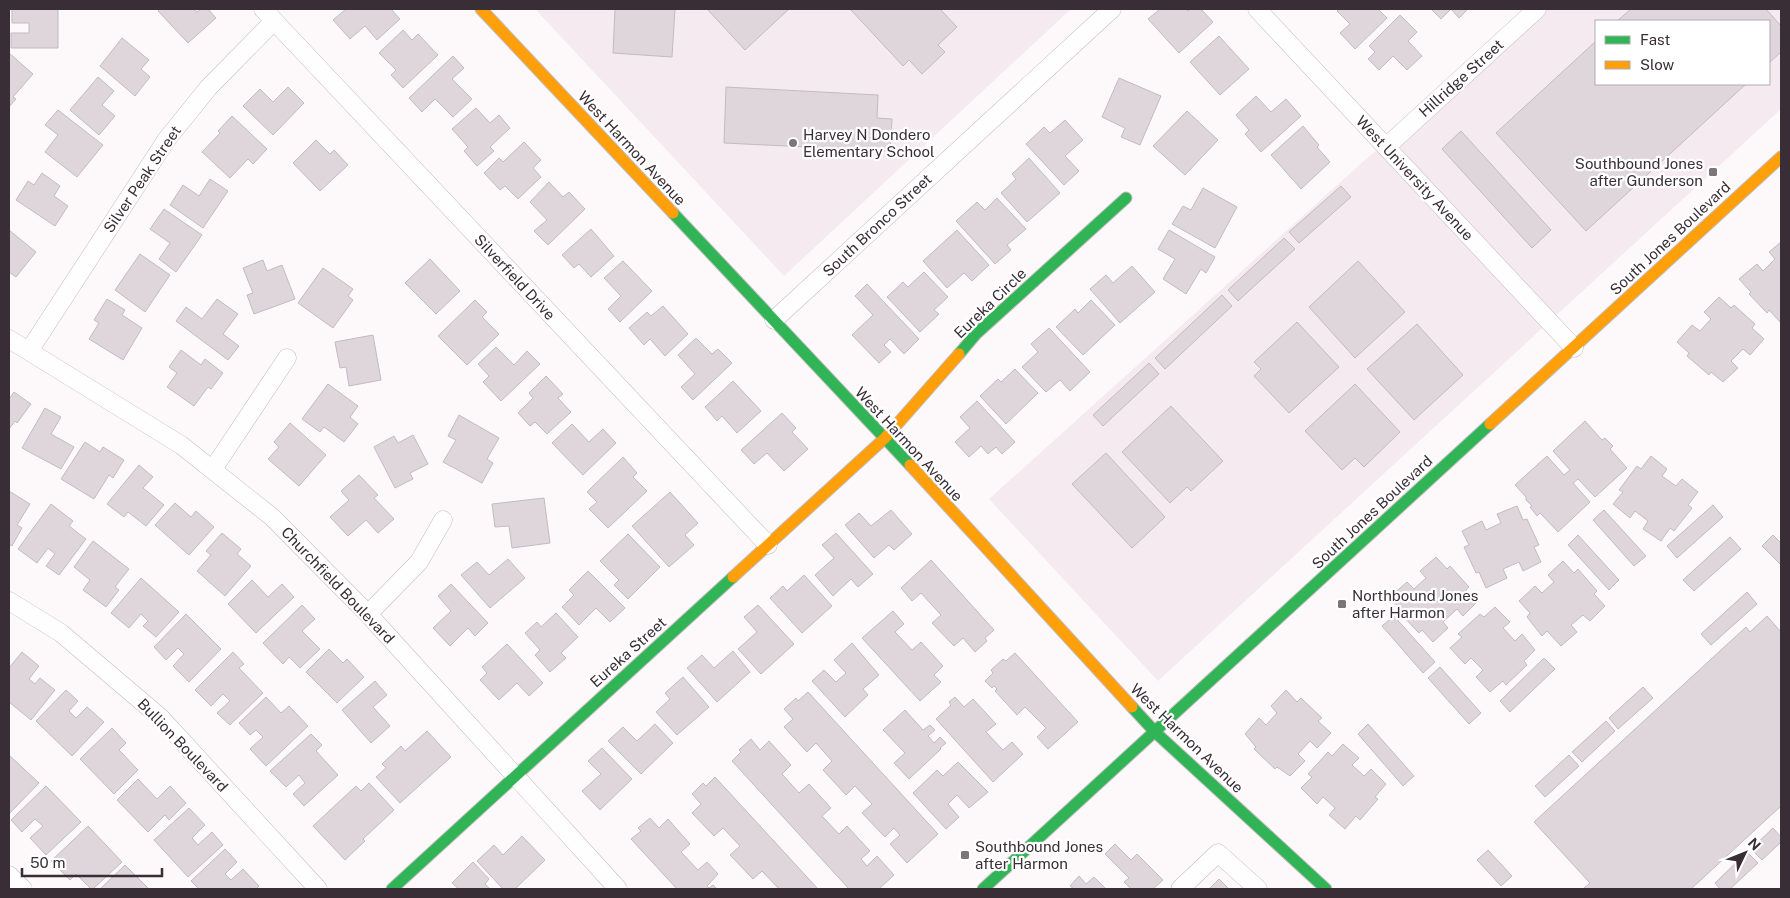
<svg xmlns="http://www.w3.org/2000/svg" width="1790" height="898" font-family="'Public Sans',sans-serif">
	<style>
		.built { fill: #f4eaf0; fill-rule: evenodd }
		.building { fill: #ded6db; stroke: #c2bbbf }
		.lines { fill: none; stroke-linecap: round; stroke-linejoin: round }
		.street-casing { stroke: #c3bcc0; stroke-width: 19 }
		.fast-casing { stroke: #c3bcc0; stroke-width: 13 }
		.slow-casing { stroke: #c3bcc0; stroke-width: 13 }
		.street { stroke: #fffefe; stroke-width: 18 }
		.fast { stroke: #30b455; stroke-width: 11 }
		.slow { stroke: #ff9f0a; stroke-width: 11 }
		.poi-dot { fill: #7e757a; stroke: #fff; stroke-width: 2 }
		.labels { text-anchor: middle; dominant-baseline: central; stroke-width: 4.5; stroke-linejoin: round; paint-order: stroke }
		.street-label { font-size: 15px; fill: #392e35; stroke: #fff }
		.poi-label { font-size: 15px; fill: #392e35; stroke: #fff; text-anchor: start }
	</style>
	<rect width="100%" height="100%" fill="#fdf9fb"/>
	<path class="built" d="M535,9H1071L784,276Z
		M1546,9H1781V109L1158,681L989,499L1366,159ZM1596,21H1769V84H1596Z"/>
	<path class="building" d="M12,9H58V48H11V33H29V23H12Z
		M160,9H194L197,12L201,9H208L216,18L188,43L158,11Z
		M346,9H391L400,19L377,40L365,26L350,39L333,20Z
		M615,9H675L672,57L613,53Z
		M710,9H789L745,50L708,10Z
		M852,9H940L957,27L938,45L945,52L922,74L909,60L903,66L851,10Z
		M1160,9H1186L1188,11L1191,9H1201L1213,22L1179,53L1148,19Z
		M1339,9H1378L1387,18L1355,49L1340,33L1350,24L1337,11Z
		M1431,9H1468L1459,18L1451,9L1441,19Z
		M1631,9H1766L1781,26V52L1769,63V21H1617Z
		M1400,15L1417,32L1408,41L1422,56L1407,70L1393,56L1379,70L1368,59L1375,52L1369,46Z
		M403,30L412,40L418,34L438,55L403,88L391,75L396,70L379,53Z
		M1219,36L1249,69L1220,95L1190,62Z
		M122,38L149,60L141,69L150,77L135,96L100,66Z
		M1596,41V84H1746L1586,231L1496,133Z
		M9,53L33,74L13,97L16,99L9,107Z
		M453,56L464,68L452,79L472,99L453,117L435,99L422,112L409,98Z
		M98,77L114,91L102,105L115,116L99,135L70,110Z
		M1119,78L1161,96L1140,145L1121,137L1125,128L1102,117Z
		M288,87L304,103L273,135L243,106L260,89L273,102Z
		M726,87L878,95L877,118L892,119L890,151L724,143Z
		M1256,96L1271,112L1286,99L1301,116L1261,152L1245,134L1249,130L1236,115Z
		M476,108L490,123L499,115L510,128L490,147L494,151L477,166L464,151L468,147L452,129Z
		M58,110L103,145L77,177L45,152L58,135L45,125Z
		M1187,111L1218,140L1185,175L1153,146Z
		M232,116L267,149L253,164L248,159L230,178L202,152L220,133L218,131Z
		M1065,120L1083,140L1065,156L1079,171L1064,185L1026,144L1044,127L1050,133Z
		M1303,126L1319,145L1317,147L1330,162L1301,189L1271,155Z
		M1461,131L1551,230L1532,248L1442,149Z
		M316,140L330,154L334,150L348,165L320,191L293,163Z
		M524,142L541,160L533,168L541,177L518,199L505,186L500,190L484,173L499,158L503,162Z
		M1029,158L1060,193L1027,222L1001,193L1016,179L1012,174Z
		M42,173L60,186L54,196L68,206L55,226L16,200L28,181L34,185Z
		M210,179L228,191L203,228L170,205L183,185L199,196Z
		M549,182L563,197L569,192L585,209L548,245L534,231L547,220L530,202Z
		M1341,186L1351,197L1299,243L1289,232Z
		M1203,188L1237,207L1215,248L1172,224L1183,206L1191,210Z
		M997,198L1026,229L1007,245L1011,250L995,264L956,221L977,202L985,210Z
		M164,209L202,235L176,272L159,259L170,243L150,229Z
		M591,229L614,256L591,277L579,264L574,268L562,255Z
		M9,230L36,252L16,277L9,272Z
		M957,230L989,265L972,281L964,273L947,288L923,261Z
		M1169,230L1215,257L1206,273L1201,269L1186,294L1163,279L1175,259L1158,249Z
		M1284,238L1295,249L1238,301L1228,290Z
		M1781,242V323L1769,310L1767,313L1749,294L1751,292L1739,279L1757,264L1763,271L1775,259L1769,252Z
		M140,254L170,275L145,312L115,290Z
		M430,259L460,291L436,314L405,283Z
		M263,260L267,271L282,265L295,299L254,314L247,295L253,293L243,268Z
		M623,261L652,291L620,322L608,309L621,296L604,278Z
		M1358,261L1405,312L1355,358L1309,307Z
		M1132,266L1155,292L1120,323L1090,289L1106,275L1113,283Z
		M323,268L353,289L348,296L353,300L333,328L298,303Z
		M924,272L948,297L934,310L939,314L920,332L887,297L903,282L908,287Z
		M867,284L919,339L904,354L890,339L884,345L891,352L879,363L852,335L873,315L855,296Z
		M1222,295L1232,306L1165,369L1155,358Z
		M1719,297L1731,308L1734,305L1755,324L1752,328L1764,339L1750,355L1743,349L1731,361L1738,368L1723,382L1711,372L1709,375L1687,356L1689,353L1677,342L1692,325L1700,331L1711,319L1704,312Z
		M107,299L125,310L122,315L142,328L123,360L89,339L99,323L94,320Z
		M217,299L238,314L223,334L239,346L228,360L176,321L186,307L202,319Z
		M475,300L487,312L482,317L499,334L467,365L438,336Z
		M1091,300L1115,325L1083,355L1056,327L1075,309L1078,313Z
		M663,306L688,334L665,356L650,339L644,345L629,328L647,312L651,316Z
		M1297,322L1339,367L1289,413L1254,376L1261,369L1254,362Z
		M1417,324L1463,375L1414,420L1367,369Z
		M1049,328L1090,372L1070,391L1060,380L1046,392L1022,367L1038,352L1031,344Z
		M373,335L381,380L349,386L346,367L340,368L335,342Z
		M696,338L712,354L718,349L732,363L693,400L681,387L695,374L678,355Z
		M496,347L514,365L527,351L540,364L501,401L483,382L489,376L478,364Z
		M181,350L201,365L205,359L223,373L211,389L208,387L194,406L167,387L177,373L169,367Z
		M1149,363L1159,374L1103,426L1093,415Z
		M1015,369L1038,393L1006,424L980,396L998,379L1001,382Z
		M546,376L563,394L558,398L571,412L547,434L535,422L530,426L518,413L533,398L529,393Z
		M733,381L761,411L737,433L722,416L717,421L705,407Z
		M328,384L358,406L350,417L358,424L344,442L324,427L320,432L302,419Z
		M1355,384L1400,432L1364,467L1355,458L1342,470L1305,431Z
		M14,392L31,404L17,423L15,421L9,429V399Z
		M977,401L1015,442L1002,454L996,447L988,454L981,446L969,457L955,442L970,428L960,417Z
		M1171,406L1223,461L1191,491L1187,487L1170,503L1122,452Z
		M45,408L61,417L51,434L74,447L61,469L22,448Z
		M782,413L796,428L792,432L808,449L784,471L767,453L754,464L741,450Z
		M459,415L499,438L487,459L493,463L482,483L443,462L456,440L448,436Z
		M1585,421L1602,440L1605,438L1613,446L1610,449L1627,468L1595,497L1578,479L1573,483L1590,502L1558,532L1540,513L1537,516L1530,507L1532,506L1526,500V497L1515,485L1547,456L1564,475L1570,470L1553,451Z
		M290,423L326,455L299,486L268,459L279,447L274,442Z
		M572,424L589,442L603,429L616,443L583,475L552,443Z
		M413,435L428,464L410,473L413,479L395,488L374,447L394,436L398,443Z
		M85,442L100,452L103,447L124,460L113,478L109,475L94,499L61,479Z
		M1106,453L1165,517L1132,548L1072,484Z
		M1651,456L1667,469L1662,476L1676,486L1682,479L1698,492L1688,505L1692,508L1674,531L1670,528L1661,541L1643,529L1648,521L1635,511L1630,518L1613,504L1623,492L1619,490L1637,466L1641,469Z
		M623,457L637,473L633,477L647,491L608,528L589,509L597,502L587,492Z
		M139,465L153,477L143,488L164,505L146,526L128,512L124,517L107,504Z
		M359,475L378,495L374,498L394,519L378,533L366,520L348,536L330,517L349,500L341,491Z
		M9,491L30,504L17,525L22,528L12,546L9,544Z
		M670,492L698,523L685,535L694,545L669,567L632,526Z
		M544,498L550,543L512,548L509,526L495,527L492,504Z
		M175,503L191,517L196,511L214,527L189,555L155,525Z
		M51,504L73,521L69,526L86,539L59,575L46,566L55,554L48,548L37,563L18,549Z
		M1713,505L1723,517L1677,558L1667,546Z
		M1517,506L1523,520L1527,519L1539,545L1534,547L1541,562L1523,571L1519,562L1503,569L1507,578L1486,588L1479,572L1476,573L1464,547L1469,545L1462,531L1482,521L1486,530L1501,523L1497,514Z
		M891,510L912,534L894,550L889,545L874,558L845,525L859,513L871,526Z
		M1604,510L1646,556L1634,566L1593,520Z
		M222,533L241,549L237,554L251,566L225,596L197,571L211,555L206,551Z
		M836,533L873,574L858,587L851,579L833,596L815,575L834,558L822,545Z
		M628,534L660,567L628,599L614,585L619,580L600,561Z
		M1578,535L1619,580L1609,590L1568,545Z
		M1773,535L1781,543V565L1762,546Z
		M1730,537L1741,549L1694,591L1683,580Z
		M93,541L129,569L115,587L119,590L106,607L83,590L90,580L74,567Z
		M1436,557L1447,569L1450,566L1469,587L1466,590L1477,602L1463,616L1457,609L1443,622L1448,628L1433,642L1422,630L1419,633L1399,612L1401,610L1393,601L1394,600L1391,596L1407,582L1414,589L1426,578L1420,571Z
		M508,559L525,578L490,608L461,575L477,562L489,575Z
		M931,560L994,630L985,638L987,641L975,652L963,638L954,646L932,623L941,615L921,593L912,601L901,588Z
		M1563,561L1574,573L1578,569L1597,591L1594,594L1605,606L1590,621L1583,615L1571,625L1577,632L1561,646L1547,631L1542,636L1527,617L1530,613L1519,601L1535,586L1542,593L1554,582L1548,575Z
		M588,571L625,608L610,622L596,608L579,625L562,607L574,595L569,590Z
		M804,575L832,606L802,633L770,598L783,586L787,591Z
		M141,578L179,612L156,637L143,626L148,621L141,614L129,628L111,613Z
		M252,580L268,597L282,584L294,597L256,633L228,604Z
		M451,584L488,623L475,636L468,628L450,646L433,628L451,611L438,596Z
		M1747,592L1757,604L1711,645L1701,634Z
		M302,605L315,619L302,631L320,649L300,668L289,657L283,664L263,643Z
		M758,605L794,644L761,674L738,649L757,632L744,617Z
		M1495,607L1510,622L1503,628L1515,641L1522,634L1535,650L1524,661L1527,665L1506,685L1503,681L1490,692L1476,677L1483,670L1471,658L1465,664L1450,648L1462,637L1458,634L1480,614L1484,617Z
		M893,611L904,624L895,632L912,650L921,642L943,666L934,675L941,682L920,701L862,638Z
		M556,613L578,637L561,653L566,658L550,672L535,655L540,650L525,633L537,622L541,627Z
		M186,614L221,649L189,682L173,666L184,654L178,648L166,660L154,647Z
		M1394,616L1435,662L1423,673L1382,626Z
		M1767,616L1781,632V806L1691,889H1583L1590,883L1534,822L1746,627L1750,632Z
		M852,643L879,675L863,689L868,695L845,717L812,681L824,670L836,682L846,673L834,660Z
		M507,644L543,683L529,696L517,683L499,700L480,680L487,673L482,667Z
		M329,649L343,663L347,659L364,677L337,703L306,672Z
		M733,651L750,672L717,702L687,668L702,655L714,668Z
		M22,652L39,666L29,679L35,684L40,678L55,690L31,720L9,702V668Z
		M233,652L244,664L239,668L263,693L230,725L217,713L230,701L223,694L211,706L195,690Z
		M1015,653L1078,722L1048,749L1037,737L1046,728L1025,707L1017,715L995,691L997,689L994,686L992,688L985,681L993,673L991,670L1003,659L1006,661Z
		M1544,658L1555,669L1510,712L1500,701Z
		M1440,667L1481,713L1469,724L1428,678Z
		M683,677L709,707L677,735L656,712L670,699L665,693Z
		M375,681L387,695L373,707L390,726L371,743L342,710Z
		M1643,687L1653,698L1618,729L1609,718Z
		M66,690L78,701L69,711L76,718L87,707L104,722L72,756L36,721Z
		M1286,690L1297,702L1301,698L1322,718L1318,721L1331,733L1317,748L1310,741L1298,754L1305,761L1290,776L1277,767L1275,769L1254,749L1256,747L1245,734L1259,718L1266,725L1277,713L1271,706Z
		M808,692L938,834L907,863L890,844L900,835L894,828L885,837L862,813L872,804L855,786L846,795L823,770L832,761L816,743L807,752L784,727L793,719L784,709L796,698L798,701Z
		M266,697L281,713L289,706L308,726L266,766L250,749L263,737L256,730L250,735L239,723Z
		M955,697L964,707L973,699L996,724L986,732L1003,750L1012,742L1023,754L993,782L936,719L951,705L949,702Z
		M905,710L923,730L930,725L935,730L928,736L934,743L940,737L946,743L940,748L941,749L909,779L894,763L905,753L883,730Z
		M1606,721L1615,731L1582,762L1572,752Z
		M655,724L673,743L641,774L608,741L623,727L637,741Z
		M1368,724L1414,776L1403,786L1358,734Z
		M112,728L126,743L119,750L138,770L114,794L80,759Z
		M427,731L451,757L400,803L376,777L386,768L382,764L401,746L405,751Z
		M311,734L322,745L316,751L338,775L304,806L293,794L305,783L299,775L286,787L270,771Z
		M751,739L760,750L769,741L791,765L782,774L799,793L809,784L831,808L822,816L839,834L847,826L870,851L861,859L867,866L877,856L894,875L879,889H849L732,761L741,752L739,750Z
		M1343,744L1359,758L1352,765L1364,776L1371,769L1386,784L1375,797L1378,799L1360,820L1356,816L1345,829L1329,815L1335,808L1323,797L1317,804L1301,788L1312,777L1308,774L1328,752L1332,756Z
		M602,748L632,779L600,810L582,791L601,774L588,761Z
		M9,755L39,783L9,814Z
		M1569,755L1579,766L1545,797L1535,786Z
		M958,762L988,792L969,808L957,795L948,804L959,817L946,829L913,793L937,770L943,776Z
		M715,777L818,889H779L762,871L753,879L730,855L740,846L723,828L714,836L692,813L701,804L692,794L703,783L706,786Z
		M138,779L157,799L170,786L186,803L169,820L165,815L148,832L117,800Z
		M369,783L394,810L363,839L365,841L345,860L313,826L356,786L361,791Z
		M46,786L81,822L46,855L30,838L43,826L35,819L22,832L11,820Z
		M189,808L205,825L192,838L198,845L212,832L223,845L188,877L154,840Z
		M650,818L659,828L668,819L690,844L681,852L698,870L707,862L718,874L707,886L709,888L713,885L717,889H677L631,839L641,831L638,828Z
		M88,826L122,862L93,889H91L76,874L70,880L51,861Z
		M1773,828L1781,837V842L1762,860L1751,849Z
		M522,836L545,860L515,889H503L477,861L494,845L503,855Z
		M1115,844L1131,860L1137,854L1163,880L1153,889H1131L1124,882L1129,878L1105,854Z
		M225,849L237,862L225,874L231,880L243,869L259,886L256,889H199L191,881Z
		M1488,850L1512,876L1501,886L1477,860Z
		M1747,852L1758,863L1730,889H1720L1715,883Z
		M473,862L489,879L485,884L490,889H459L452,883Z
		M125,865L149,889H100Z
		M1079,876L1086,884L1094,877L1106,889H1074L1070,886Z
		M1219,879L1229,889H1209Z"/>
	<g class="lines">
		<g class="street-casing">
			<path id="street" d="M263,9L768,545
				M1257,9L1574,348
				M1386,147L1537,9
				M774,320L1112,9
				M9,339L181,445L272,517L368,614L618,889
				M29,351L167,139L209,87L274,21
				M213,469L287,358
				M9,601L61,633L160,717L318,889
				M368,614L419,562L443,520
				M9,875L23,889
				M1180,889L1218,853L1258,889"/>
		</g>
		<g class="fast-casing">
			<path id="fast" d="M673,213L910,465
				M959,354L976,334L1126,198
				M1132,707L1155,732L1326,889
				M392,889L733,577
				M983,889L1490,424"/>
		</g>
		<g class="slow-casing">
			<path id="slow" d="M481,9L673,213
				M1490,424L1781,157
				M910,465L1132,707
				M733,577L885,438L959,354"/>
		</g>
		<use href="#street" class="street"/>
		<use href="#fast" class="fast"/>
		<use href="#slow" class="slow"/>
	</g>
	<g class="poi-dot">
		<circle cx="793" cy="143" r="5"/>
		<rect x="1708" y="167" width="10" height="10" rx="2.5"/>
		<rect x="1337" y="599" width="10" height="10" rx="2.5"/>
		<rect x="960" y="850" width="10" height="10" rx="2.5"/>
	</g>
	<g class="labels">
		<g class="street-label">
			<text transform="translate(1461 78) rotate(-42)">Hillridge Street</text>
			<text transform="translate(632 148) rotate(47)">West Harmon Avenue</text>
			<text transform="translate(1415 178) rotate(47)">West University Avenue</text>
			<text transform="translate(142 179) rotate(-56)">Silver Peak Street</text>
			<text transform="translate(877 225) rotate(-43)">South Bronco Street</text>
			<text transform="translate(1670 238) rotate(-43)">South Jones Boulevard</text>
			<text transform="translate(515 277) rotate(47)">Silverfield Drive</text>
			<text transform="translate(990 303) rotate(-44)">Eureka Circle</text>
			<text transform="translate(909 444) rotate(47)">West Harmon Avenue</text>
			<text transform="translate(1372 512) rotate(-43)">South Jones Boulevard</text>
			<text transform="translate(338 585) rotate(46)">Churchfield Boulevard</text>
			<text transform="translate(628 652) rotate(-42)">Eureka Street</text>
			<text transform="translate(1187 738) rotate(44)">West Harmon Avenue</text>
			<text transform="translate(183 745) rotate(46)">Bullion Boulevard</text>
		</g>
		<g class="poi-label">
			<text x="803" y="134">Harvey N Dondero<tspan x="803" dy="17">Elementary School</tspan></text>
			<text x="1703" y="163" text-anchor="end">Southbound Jones<tspan x="1703" dy="17">after Gunderson</tspan></text>
			<text x="1352" y="595">Northbound Jones<tspan x="1352" dy="17">after Harmon</tspan></text>
			<text x="975" y="846">Southbound Jones<tspan x="975" dy="17">after Harmon</tspan></text>
		</g>
	</g>
	<rect width="1790" height="898" fill="none" stroke="#392e35" stroke-width="20"/>
	<rect x="1595" y="20" width="175" height="65" fill="#ffffff" stroke="#b0abae"/>
	<rect x="1605" y="36" width="25" height="8" fill="#30b455" stroke="#b0abae"/>
	<text x="1640" y="45" font-size="15" fill="#392e35">Fast</text>
	<rect x="1605" y="61" width="25" height="8" fill="#ff9f0a" stroke="#b0abae"/>
	<text x="1640" y="70" font-size="15" fill="#392e35">Slow</text>
	<g transform="translate(1745 853) rotate(47)" stroke="#ffffff" stroke-width="4" paint-order="stroke">
	<path d="M0-4L9 19L0 12L-9 19Z" fill="#392e35"/>
	<text y="-8" font-size="14" font-weight="bold" text-anchor="middle" fill="#392e35">N</text>
	</g>
	<path d="M22 868v8h140v-8" fill="none" stroke="#392e35" stroke-width="2.5"/>
	<text x="30" y="868" font-size="15" fill="#392e35" stroke="#ffffff" stroke-width="4" paint-order="stroke">50 m</text>
</svg>
